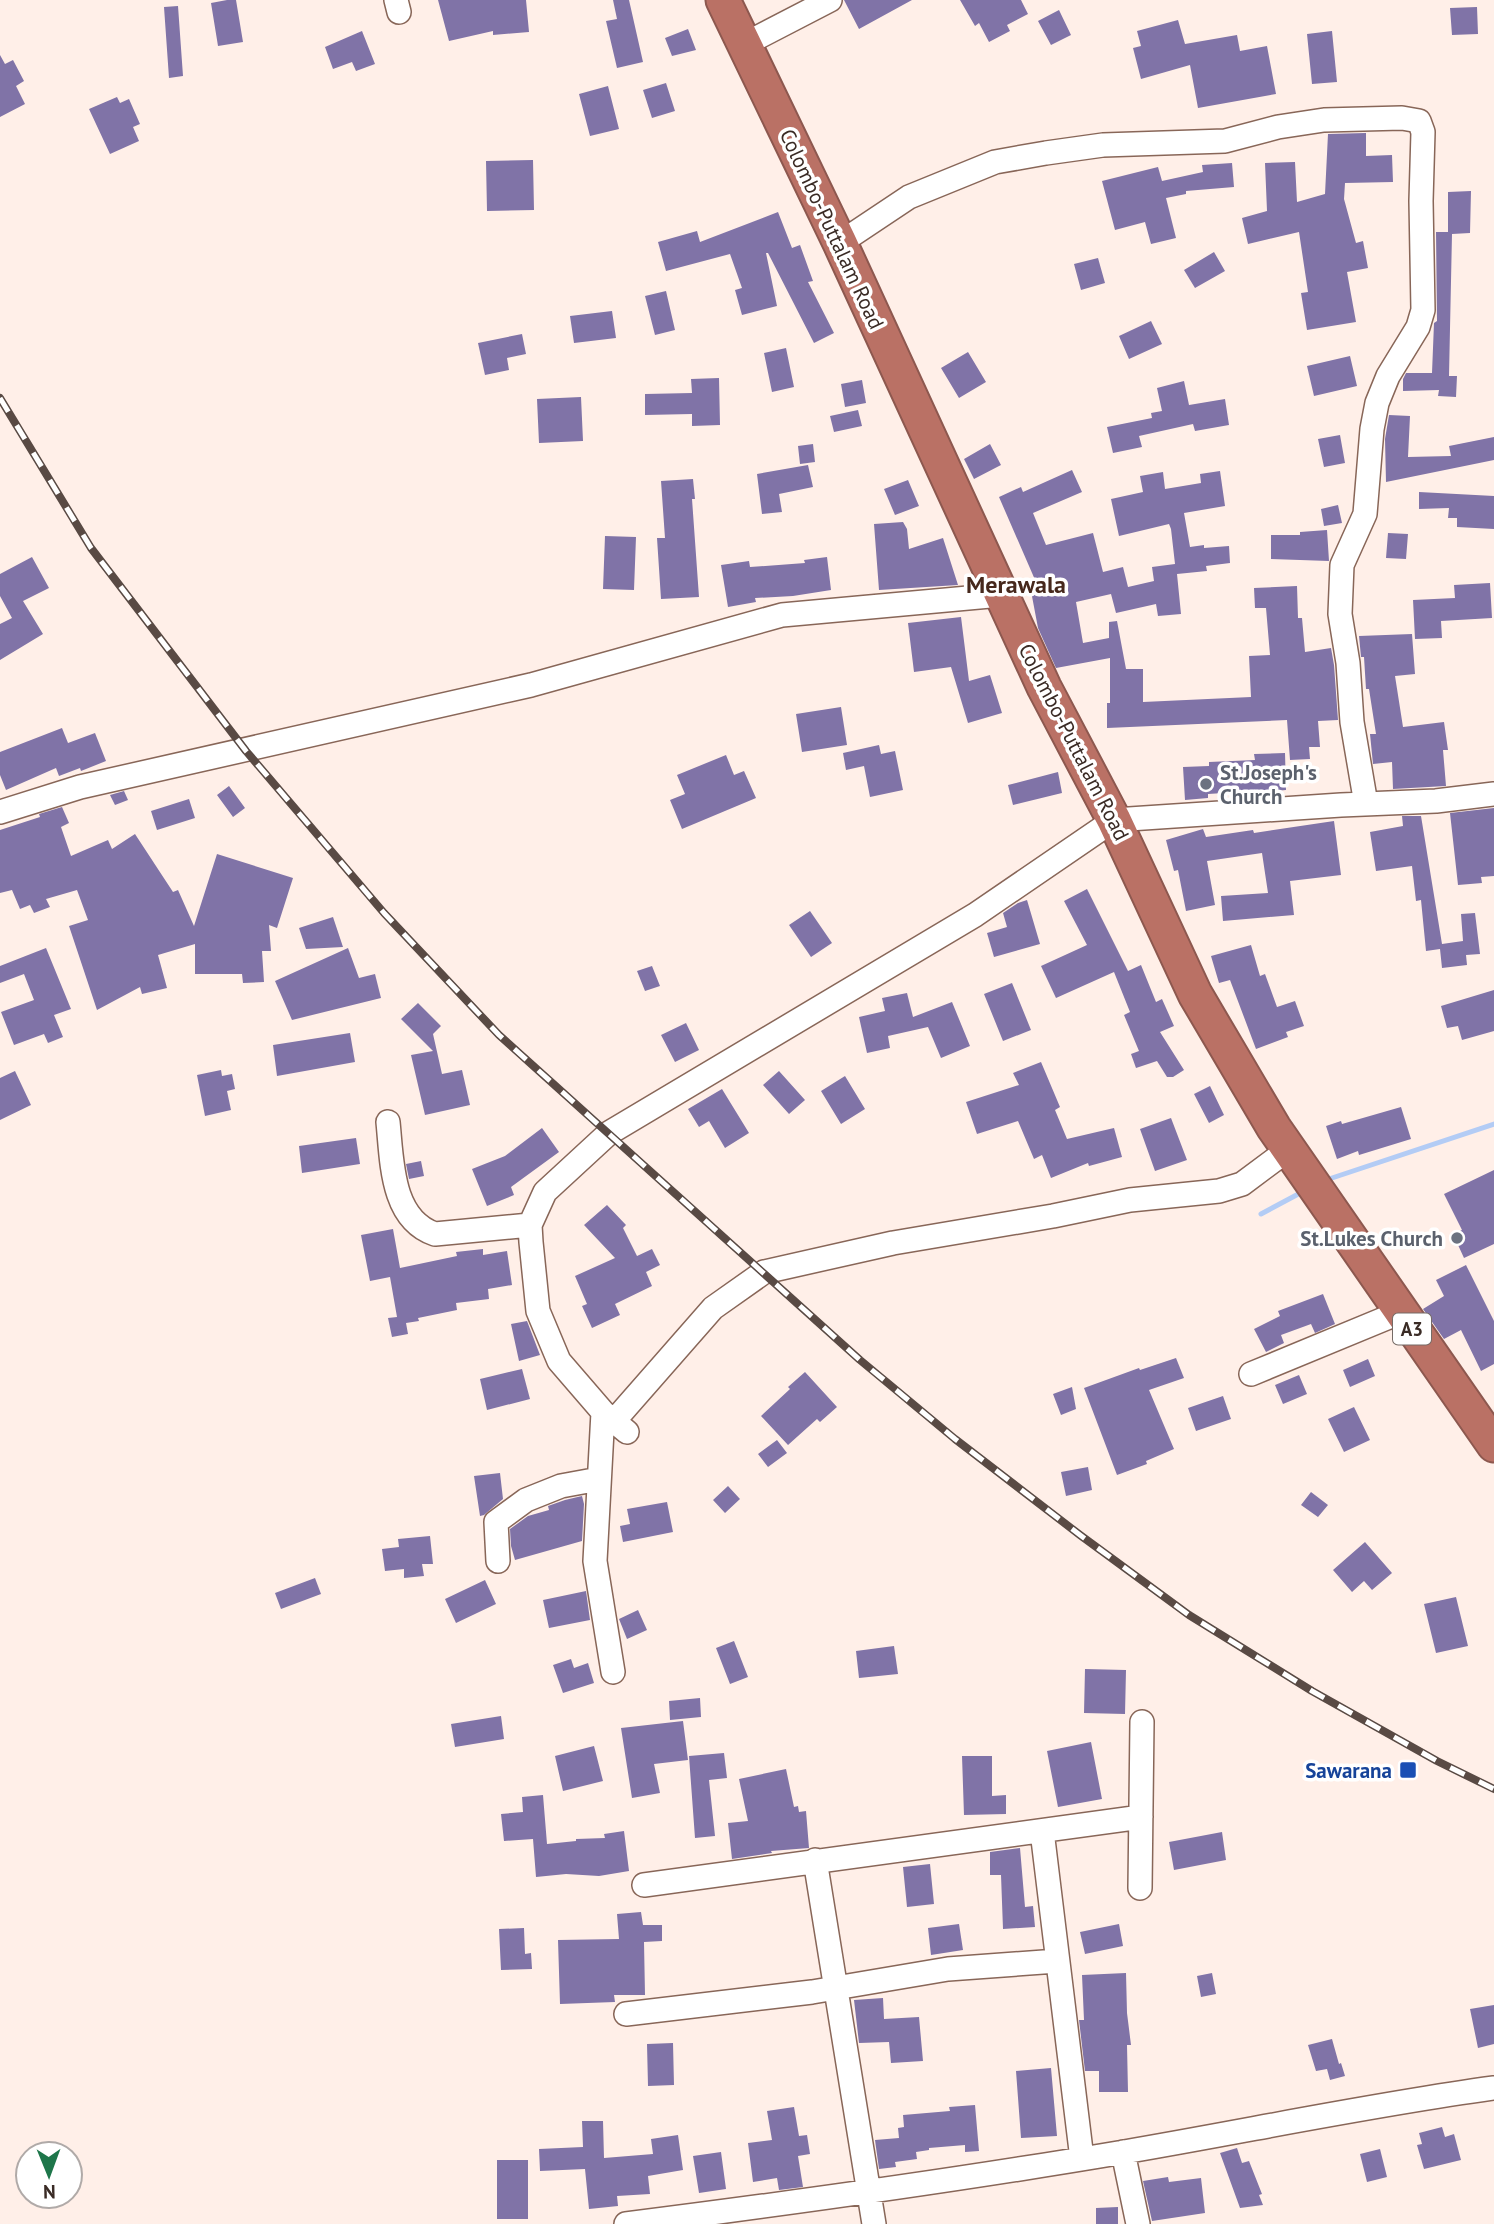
<svg xmlns="http://www.w3.org/2000/svg" width="1494" height="2224" font-family="'PT Sans',sans-serif">
	<style>
		.lines { fill: none; stroke-linecap: round; stroke-linejoin: round }
		.stream { stroke: #b3ccf5; stroke-width: 5 }
		.building { fill: #8073a7 }
		.minor-casing { stroke: #886658; stroke-width: 26 }
		.highway-casing { stroke: #8d584f; stroke-width: 37 }
		.minor { stroke: #fff; stroke-width: 23 }
		.highway { stroke: #ba7165; stroke-width: 33 }
		.rail-casing { stroke: #594a44; stroke-width: 8 }
		.rail { stroke: #fff; stroke-width: 5; stroke-dasharray: 16; stroke-linecap: butt }
		.worship-dot { fill: #6b7280; stroke: #fff; stroke-width: 2.5 }
		.transit-dot { fill: #1a4fb4; stroke: #fff; stroke-width: 2.5 }
		.labels { text-anchor: middle; dominant-baseline: central; stroke-width: 7; stroke-linejoin: round; paint-order: stroke }
		.shield { fill: #fff; stroke: #756b66; stroke-width: 2 }
		.shield-label { font-size: 19px; font-weight: bold; fill: #3a2b25 }
		.street-label { font-size: 21px; fill: #3a2b25; stroke: #fff }
		.worship-label { font-size: 21px; font-weight: bold; fill: #5b616d; stroke: #fff; text-anchor: start }
		.transit-label { font-size: 21px; font-weight: bold; fill: #164399; stroke: #fff; text-anchor: end }
		.quarter-label { font-size: 24px; font-weight: bold; fill: #46281c; stroke: #fff }
	</style>
	<rect width="100%" height="100%" fill="#ffefe8"/>
	<g class="lines">
		<path class="stream" d="M1326,1180L1494,1124
			M1261,1214L1304,1191"/>
	</g>
	<path class="building" d="M227,0H236L243,42L218,46L211,3Z
		M438,0H526L529,32L493,35V31L449,41Z
		M613,0H629L643,62L617,68L606,21L617,19Z
		M844,0H912L859,29Z
		M960,0H1021L1028,14L1007,25L1010,31L989,42L979,23L975,26Z
		M178,6L183,76L169,78L164,7Z
		M1477,7L1478,34L1452,35L1450,8Z
		M1059,10L1071,35L1051,45L1038,21Z
		M1178,20L1185,44L1237,35L1240,51L1267,46L1276,94L1198,108L1190,65L1141,79L1133,48L1141,46L1137,31Z
		M688,29L696,50L672,56L665,38Z
		M362,31L375,64L356,71L352,62L333,69L325,47Z
		M1332,31L1337,82L1312,84L1307,34Z
		M0,55L5,64L13,60L24,81L16,86L25,104L0,117Z
		M666,83L675,111L652,118L643,90Z
		M608,86L619,129L590,136L579,94Z
		M117,97L120,103L129,99L140,124L133,127L139,141L110,154L89,109Z
		M1366,133V156L1392,155L1393,182L1345,183L1344,199L1356,243L1363,241L1368,268L1347,272L1356,322L1307,330L1301,293L1308,292L1299,232L1248,244L1242,218L1267,211L1265,163L1295,162L1297,202L1325,194L1328,134Z
		M533,160L534,210L487,211L486,161Z
		M1232,163L1234,187L1186,191V194L1166,198L1176,238L1151,244L1145,222L1115,230L1102,181L1158,167L1162,181L1203,172L1202,165Z
		M1471,191L1470,233L1452,234L1449,376H1457L1456,397L1438,396L1439,390L1403,391V379L1406,373H1432L1434,323L1437,321L1436,232H1448V192Z
		M778,212L792,248L800,245L813,281L808,282L834,333L814,343L768,253H766L777,306L742,315L735,290L742,288L730,254L666,271L658,242L697,231L700,242Z
		M1214,252L1225,271L1195,288L1184,270Z
		M1098,258L1105,283L1081,290L1074,264Z
		M666,291L675,330L655,335L645,296Z
		M612,311L616,338L574,343L570,316Z
		M1151,321L1162,344L1129,359L1119,336Z
		M522,334L526,354L507,358L509,370L485,375L478,343Z
		M786,348L794,387L772,392L764,353Z
		M968,352L986,382L959,398L941,368Z
		M1350,356L1357,386L1314,396L1307,366Z
		M719,378L720,425L692,426V414L645,415V394L692,393L691,379Z
		M862,380L866,403L845,407L841,384Z
		M1184,381L1189,405L1225,399L1229,425L1195,431L1193,424L1139,436L1142,447L1113,453L1107,427L1152,418L1151,413L1162,411L1157,388Z
		M581,397L583,441L539,443L537,399Z
		M858,410L862,426L834,432L830,416Z
		M1389,415L1410,416L1408,457L1451,456L1449,446L1494,437V460L1386,482L1385,439Z
		M1340,435L1345,463L1324,467L1318,439Z
		M813,444L815,462L800,464L798,446Z
		M990,444L1001,465L974,479L964,459Z
		M808,465L813,487L779,494L782,512L762,514L757,474Z
		M1072,470L1082,492L1033,513L1046,545L1093,533L1103,572L1123,567L1128,587L1154,581L1152,567L1175,564L1171,529L1169,524L1119,536L1111,499L1143,492L1140,476L1163,472L1165,489L1201,483L1200,474L1220,471L1225,506L1184,513L1190,547L1204,545V548L1229,546L1230,563L1206,566L1207,571L1177,574L1181,614L1158,616L1156,604L1116,613L1111,594L1076,602L1083,643L1109,638V622L1117,621L1126,669H1143V702L1251,697L1249,656L1270,655L1266,608H1255L1254,588L1297,586L1298,618H1302L1305,652L1331,648L1334,665L1338,720L1318,721L1320,747H1309L1310,759L1290,760L1287,720L1107,728V703H1110V658L1056,668L1038,628L1031,591L1039,589L999,497L1021,487L1023,492Z
		M693,479L695,499H692L699,597L661,599L657,538H665L661,481Z
		M908,480L919,506L895,515L884,489Z
		M1419,492L1494,496V529L1457,527V518H1448L1449,508L1419,509Z
		M1338,505L1342,523L1324,526L1321,509Z
		M903,522L907,529L909,549L943,538L958,585L879,590L874,524Z
		M1327,530L1329,561L1271,559V535H1300V532Z
		M1388,533L1408,534L1406,559L1386,558Z
		M605,536L636,537L634,590L603,589Z
		M32,557L49,588L23,601L43,634L0,660V624L12,618L0,596V574Z
		M827,557L831,590L793,596L755,598L756,602L728,607L721,565L749,561L750,567L805,563L804,560Z
		M1490,583L1492,618L1441,621L1442,638L1415,639L1413,600L1455,598L1454,585Z
		M961,617L969,681L990,675L1002,713L968,723L951,667L914,672L908,623Z
		M1412,634L1415,674L1395,676L1403,727L1444,722L1448,750H1443L1446,786L1393,789L1392,762L1373,764L1370,734H1376L1369,689H1366L1364,657H1361L1359,636Z
		M841,707L847,745L802,752L796,714Z
		M62,728L68,743L95,733L106,761L81,771L80,768L59,776L56,768L6,790L0,775V752Z
		M879,745L881,754L895,751L903,790L870,797L864,766L846,770L843,753Z
		M1285,753L1286,790L1275,791V795L1256,797V791L1208,794V798L1185,800L1183,767L1209,766V762L1255,760L1254,754Z
		M726,755L734,775L744,771L756,798L682,829L670,800L685,794L677,775Z
		M1058,772L1062,793L1013,805L1008,785Z
		M229,786L245,808L233,817L217,795Z
		M124,791L128,800L115,805L110,795Z
		M189,799L195,818L157,830L151,811Z
		M62,807L69,823L61,827L71,856L108,840L112,849L135,834L173,892L178,890L194,926L217,854L293,878L277,928L269,925L271,951H262L264,982L243,983L242,974H195V944L158,955L167,988L142,994L140,987L97,1010L69,926L88,920L77,890L46,899L50,907L34,913L30,905L20,909L12,890L0,893V830L40,817L39,814Z
		M1494,808V876L1481,877L1482,883L1458,885L1450,813Z
		M1402,816H1421L1442,944L1463,941L1461,914L1475,913L1480,954L1466,955L1467,965L1442,968L1440,949L1426,951L1421,900L1416,901L1412,866L1376,871L1370,832L1403,826Z
		M1334,821L1341,875L1290,881L1294,915L1223,921L1221,896L1268,893L1262,853L1207,861L1215,905L1186,911L1178,870L1174,871L1166,840L1203,829L1206,837L1253,830L1254,833Z
		M1087,889L1128,971L1141,965L1156,1002L1162,999L1174,1026L1160,1032L1184,1070L1173,1077H1167L1157,1061L1136,1068L1131,1054L1139,1051L1124,1015L1130,1012L1114,972L1056,998L1041,966L1087,945L1064,901Z
		M1027,900L1040,944L994,957L987,933L1007,927L1003,913L1018,903Z
		M810,911L832,943L811,957L789,925Z
		M333,917L343,947L306,949L299,928Z
		M1251,945L1260,976L1265,974L1277,1007L1295,1001L1304,1026L1286,1032L1288,1037L1256,1049L1230,980L1219,983L1211,956Z
		M46,948L71,1009L54,1015L63,1037L48,1043L44,1034L14,1045L1,1012L34,1000L24,974L0,983V966Z
		M348,948L359,978L375,974L381,998L292,1020L275,981Z
		M652,966L660,986L645,991L637,971Z
		M1012,983L1031,1030L1003,1041L984,994Z
		M1494,990V1031L1462,1040L1458,1026L1447,1028L1441,1006Z
		M907,993L913,1017L952,1002L970,1046L941,1058L928,1027L888,1036L890,1048L867,1053L859,1017L885,1011L882,998Z
		M418,1003L441,1026L433,1034L442,1074L462,1070L470,1105L425,1115L411,1055L433,1051L401,1019Z
		M686,1023L699,1050L675,1062L661,1035Z
		M350,1033L355,1062L277,1076L273,1045Z
		M1041,1062L1060,1107L1055,1110L1067,1139L1114,1128L1122,1157L1089,1166L1088,1163L1051,1178L1042,1155L1034,1159L1018,1121L977,1134L966,1102L1019,1085L1013,1073Z
		M221,1070L222,1076L232,1074L235,1089L227,1091L231,1110L205,1116L197,1075Z
		M15,1071L31,1105L0,1120V1078Z
		M779,1071L805,1100L789,1114L763,1085Z
		M845,1076L865,1109L841,1124L821,1091Z
		M1210,1086L1224,1115L1209,1123L1194,1094Z
		M722,1089L749,1133L725,1148L709,1121L699,1127L688,1109Z
		M1401,1107L1411,1139L1359,1155L1358,1151L1337,1159L1326,1126L1341,1121L1342,1124Z
		M1171,1118L1187,1160L1155,1171L1140,1129Z
		M542,1128L559,1152L511,1187L514,1195L487,1206L472,1169L505,1156Z
		M356,1138L360,1164L302,1173L299,1146Z
		M421,1161L424,1176L409,1179L406,1164Z
		M1494,1170V1244L1464,1258L1453,1234L1462,1230L1444,1194Z
		M607,1205L626,1225L623,1228L637,1256L652,1249L660,1265L646,1272L652,1286L615,1304L620,1315L592,1328L582,1306L587,1304L575,1276L615,1258L584,1225Z
		M393,1229L400,1268L457,1256L456,1252L483,1249V1255L507,1251L512,1285L488,1289L489,1299L456,1303L457,1310L418,1318L419,1321L406,1323L408,1334L392,1337L388,1318L397,1317L390,1277L370,1281L361,1235Z
		M1466,1265L1494,1321V1364L1481,1371L1461,1330L1444,1339L1423,1309L1444,1296L1436,1280Z
		M1323,1294L1335,1324L1315,1333L1311,1324L1281,1335L1284,1343L1266,1352L1254,1329L1280,1316L1278,1311Z
		M527,1321L540,1355L519,1361L511,1324Z
		M1176,1358L1184,1378L1149,1390L1174,1449L1146,1461L1147,1464L1117,1475L1084,1388L1139,1368L1140,1370Z
		M1368,1359L1375,1376L1350,1387L1343,1370Z
		M522,1369L530,1399L487,1410L480,1379Z
		M805,1372L837,1407L820,1422L817,1419L788,1445L761,1416L790,1389L788,1387Z
		M1299,1375L1307,1394L1283,1404L1275,1385Z
		M1072,1387L1076,1409L1061,1415L1053,1394Z
		M1223,1396L1231,1419L1196,1431L1188,1408Z
		M1354,1407L1370,1440L1344,1452L1328,1419Z
		M777,1440L787,1453L768,1467L758,1454Z
		M1088,1467L1092,1490L1066,1496L1061,1472Z
		M500,1473L503,1499L484,1515L480,1516L474,1476Z
		M728,1486L740,1499L725,1513L713,1500Z
		M1311,1492L1328,1505L1318,1517L1301,1505Z
		M582,1496L584,1504L582,1541L515,1560L511,1546L510,1529L528,1516L549,1510L548,1506L565,1500Z
		M667,1502L673,1532L623,1542L620,1526L630,1524L627,1509Z
		M430,1536L433,1564H422L424,1576L404,1578V1569L385,1571L382,1549L399,1547L398,1539Z
		M1365,1542L1392,1573L1372,1590L1364,1581L1352,1592L1333,1570Z
		M315,1578L321,1594L281,1609L275,1593Z
		M485,1580L496,1604L456,1623L445,1599Z
		M586,1591L590,1620L549,1628L543,1600Z
		M1456,1597L1468,1646L1436,1653L1424,1604Z
		M638,1610L647,1630L627,1639L619,1619Z
		M734,1641L748,1677L730,1684L716,1648Z
		M894,1646L898,1674L859,1678L856,1651Z
		M571,1659L574,1668L588,1663L594,1683L563,1693L553,1665Z
		M1085,1669L1126,1670L1125,1714L1084,1713Z
		M700,1698L701,1717L670,1720L669,1701Z
		M501,1716L504,1739L455,1747L451,1724Z
		M683,1721L688,1760L654,1764L660,1793L632,1798L621,1728Z
		M1091,1742L1102,1799L1058,1807L1047,1751Z
		M594,1746L603,1781L563,1791L555,1756Z
		M724,1753L727,1778L709,1780L715,1836L695,1838L689,1756Z
		M962,1756H992V1796L1006,1795V1814L964,1815Z
		M786,1769L794,1807L798,1806L799,1812L806,1811L809,1848L771,1851L772,1853L732,1859L728,1823L748,1821L739,1779Z
		M543,1795L547,1844L576,1841V1839L605,1838L604,1834L624,1831L629,1871L599,1876L566,1874L536,1877L533,1839L504,1841L501,1814L523,1812L522,1797Z
		M1222,1832L1226,1860L1174,1870L1169,1842Z
		M1020,1848L1025,1907L1033,1906L1035,1927L1003,1929L1001,1875H990V1852Z
		M930,1864L934,1904L907,1907L903,1867Z
		M641,1912L643,1925H662V1941L644,1942L645,1995H614L615,2002L560,2004L558,1940L619,1939L617,1914Z
		M959,1924L963,1950L931,1955L928,1928Z
		M1119,1924L1123,1946L1085,1954L1080,1932Z
		M524,1928L525,1954L531,1953L532,1969L501,1970L499,1929Z
		M1126,1973L1127,2013L1131,2045H1127L1128,2092H1099V2071H1085L1079,2020H1084L1082,1975Z
		M1212,1973L1216,1994L1201,1997L1197,1976Z
		M883,1998L884,2019L919,2017L923,2061L891,2063L889,2042L859,2043L854,2000Z
		M1494,2005V2044L1478,2048L1470,2009Z
		M1332,2039L1339,2064L1341,2063L1345,2076L1330,2080L1327,2069L1316,2071L1308,2045Z
		M673,2043L674,2085L648,2086L647,2044Z
		M1051,2068L1057,2136L1021,2138L1016,2071Z
		M975,2105L979,2151L965,2152V2145L929,2148V2150L916,2152L917,2159L895,2162L896,2167L879,2169L875,2140L899,2138L898,2128L904,2127L903,2115L950,2111L949,2107Z
		M794,2107L799,2136L807,2135L810,2154L798,2156L803,2187L779,2190L777,2178L753,2182L748,2143L772,2140L767,2111Z
		M582,2121H603L604,2158L653,2154L651,2139L678,2135L683,2170L648,2176L650,2194L617,2196L618,2206L589,2209L585,2169L540,2171L539,2149L583,2147Z
		M1442,2127L1445,2137L1454,2134L1461,2160L1424,2169L1417,2145L1422,2144L1419,2133Z
		M1237,2148L1242,2163L1249,2161L1262,2194L1259,2195L1263,2205L1240,2208L1220,2153Z
		M1380,2149L1387,2177L1367,2182L1360,2154Z
		M721,2152L726,2189L699,2193L693,2156Z
		M497,2160H528V2219H497Z
		M1168,2177L1169,2182L1201,2178L1205,2213L1152,2221L1143,2181Z
		M1118,2207V2224H1096V2208Z"/>
	<g class="lines">
		<g class="minor-casing">
			<path id="minor" d="M396,0L399,12
				M745,44L830,0
				M840,243L909,197L995,162L1046,153L1103,145L1225,141L1278,127L1324,120L1402,118L1419,121L1423,132L1421,201L1423,310L1418,327L1388,376L1377,403L1372,429L1365,514L1342,565L1340,614L1348,663L1352,722L1366,804
				M0,812L80,787L531,685L782,615L1001,595
				M388,1122C392,1161 391,1219 435,1234L530,1225
				M1251,1374L1401,1312
				M603,1412L595,1561L613,1672
				M614,1421L713,1308L764,1272L893,1243L1053,1216L1130,1200L1219,1191L1242,1184L1289,1149
				M627,1432L603,1412L559,1361L538,1311L531,1242L530,1225L545,1192L609,1133L975,915L1114,820L1341,805L1436,801L1494,794
				M498,1561L496,1522L526,1500L561,1486L599,1479
				M1042,1831L1082,2159
				M815,1860L874,2224
				M644,1885L1141,1817
				M1140,1888L1142,1722
				M626,2014L812,1992L948,1969L1057,1961
				M1123,2152L1138,2224
				M626,2224C792,2203 958,2180 1124,2152C1247,2131 1370,2105 1494,2088"/>
		</g>
		<g class="highway-casing">
			<path id="highway" d="M723,0L840,243L1044,687L1114,820L1195,994L1274,1128L1494,1445"/>
		</g>
		<use href="#minor" class="minor"/>
		<use href="#highway" class="highway"/>
		<g class="rail-casing">
			<path id="rail" d="M0,398L91,548L246,751L384,913L499,1035L860,1360L955,1439L1080,1535L1189,1615L1312,1691L1437,1761L1494,1789"/>
		</g>
		<use href="#rail" class="rail"/>
	</g>
	<g class="worship-dot">
		<circle cx="1206" cy="784" r="7"/>
		<circle cx="1457" cy="1238" r="7"/>
	</g>
	<rect class="transit-dot" x="1399" y="1761" width="18" height="18" rx="3.5"/>
	<g class="labels">
		<rect class="shield" x="1393" y="1313.5" width="38" height="31" rx="5"/>
		<g class="shield-label">
			<text x="1412" y="1329">A3</text>
		</g>
		<g class="street-label">
			<text transform="translate(832 229) rotate(65)">Colombo-Puttalam Road</text>
			<text transform="translate(1074 742) rotate(63)">Colombo-Puttalam Road</text>
		</g>
		<g class="worship-label">
			<text x="1220" y="772">St.Joseph's<tspan x="1220" dy="24">Church</tspan></text>
			<text x="1443" y="1238" text-anchor="end">St.Lukes Church</text>
		</g>
		<g class="transit-label">
			<text x="1392" y="1770">Sawarana</text>
		</g>
		<g class="quarter-label">
			<text x="1016" y="584">Merawala</text>
		</g>
	</g>
	<g transform="translate(49 2175) rotate(179)"><circle r="33" fill="#ffffff" stroke="#b0aaa8" stroke-width="2"/>
	<path d="M0-5L12 26L0 18L-12 26Z" fill="#1e764a"/>
	<text y="-10" font-size="19" font-weight="bold" text-anchor="middle" fill="#3a2b25">N</text>
	</g>
</svg>
